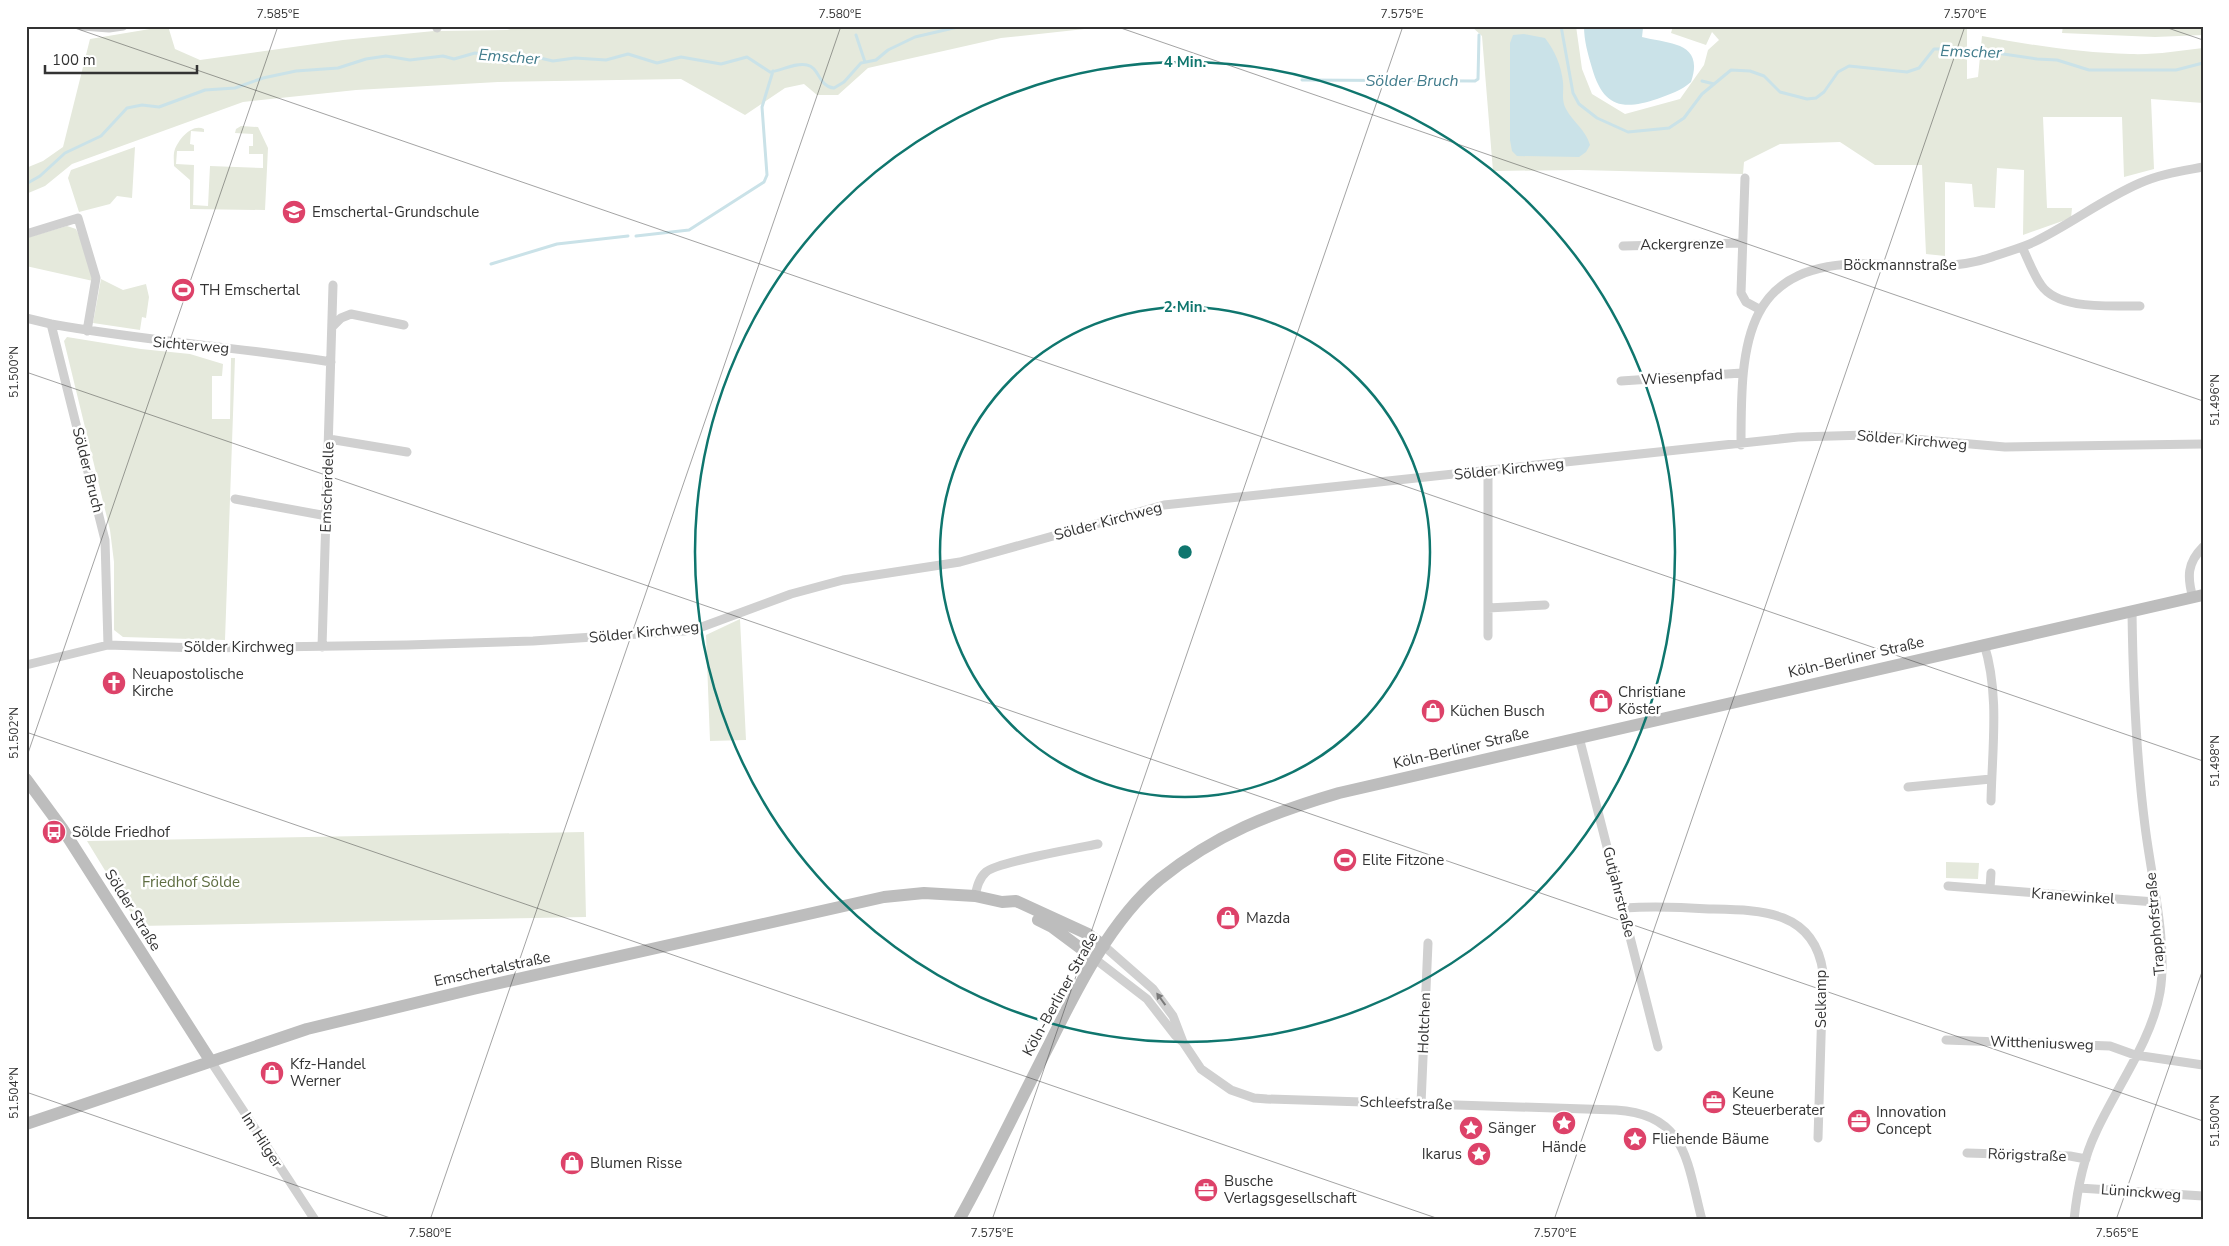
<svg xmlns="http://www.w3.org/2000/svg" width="2229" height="1246" font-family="'Nunito Sans',sans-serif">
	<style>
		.green { fill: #e5e9dc }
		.water { fill: #cae2e8 }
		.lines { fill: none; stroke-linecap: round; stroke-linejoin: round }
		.stream { stroke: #cae2e8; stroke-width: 3 }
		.minor { stroke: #d0d0d0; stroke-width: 9 }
		.secondary { stroke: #bdbdbd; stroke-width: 12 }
		.oneway { fill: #7a7a7a }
		.ticks { fill: none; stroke: #333; stroke-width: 1; stroke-opacity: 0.45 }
		.ring { fill: none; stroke: #0f766e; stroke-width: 2.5 }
		.labels { text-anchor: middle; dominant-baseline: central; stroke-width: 5; stroke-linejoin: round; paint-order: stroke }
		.poi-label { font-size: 15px; fill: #333; stroke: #fff; text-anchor: start }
		.street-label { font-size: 15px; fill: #333; stroke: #fff }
		.park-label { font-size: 15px; fill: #5e6d41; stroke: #fff }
		.water-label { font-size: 16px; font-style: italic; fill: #417c8c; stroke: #fff }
		.centre { fill: #0f766e; stroke: #fff; stroke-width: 2.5 }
		.ring-label { font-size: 15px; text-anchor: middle; font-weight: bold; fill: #0f766e; stroke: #fff; stroke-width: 5; stroke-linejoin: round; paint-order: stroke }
		.neatline { fill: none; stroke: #333; stroke-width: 2 }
		.ticks-label { font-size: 12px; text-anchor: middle; fill: #333 }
	</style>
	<rect width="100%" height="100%" fill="#fff"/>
	<path class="green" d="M168,26L175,49L200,60L343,40L434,31L507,30L521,26H1112L1001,38L868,68L838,95H817L804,84L785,88L745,115L681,79L498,82L356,90L243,102L72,164L45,186L26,194V168L43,161L63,147L90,39Z
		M1471,26H1576L1582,69L1592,94L1625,114L1680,99L1704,65L1708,50L1719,40L1712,32L1706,45L1671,33L1673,26H1967V79L1978,77L1982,36C2031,45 2080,53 2130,54C2154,55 2179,51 2203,48V103L2151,99L2154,169L2124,177L2122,117H2043L2047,208H2072L2071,218L2023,235L2024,170L1997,168L1995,208L1974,207L1972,184L1945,182V256L1926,254L1922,165H1875L1840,142L1780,144L1744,162L1743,174L1579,170L1493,171L1482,36Z
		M2063,26L2178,29V26H2203V35L2155,37L2062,33Z
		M241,126L258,127L268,148L265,210L190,209V180L174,166C174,161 173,154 175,149C179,139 192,123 204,129V132L191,131L190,144L194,145V151H177L176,164L194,165L193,205L208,206L210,166L263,168V154H249V146H253V134L235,133L236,129Z
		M135,147L132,198L117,196L110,204L79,212L68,178L71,170Z
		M67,226L76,229L79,235L93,281L26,266V238Z
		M101,279L123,290L146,284L149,297L146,318L142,317L140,330L93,323Z
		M67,337L141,349L190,354L223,364L222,376H212V419H230L231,358H235L225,640L123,637L114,630V562L110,530L64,341Z
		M740,619L746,740L710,741L706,635Z
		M584,832L586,917L139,926L87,841Z
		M1946,862L1979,863L1978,879L1946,878Z"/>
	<path class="water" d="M1584,26H1637L1643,28L1642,37C1668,44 1705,41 1691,82C1681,91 1670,94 1657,99C1621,111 1603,106 1592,68C1588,54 1584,41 1584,26Z
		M1524,34L1545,38C1555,51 1561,65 1563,82C1564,91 1561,100 1566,109C1573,122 1586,130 1590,145L1586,152L1579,157L1517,156L1512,151L1510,140V43L1513,35Z"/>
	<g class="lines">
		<path class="stream" d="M1036,26H1047
			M1561,26L1573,93L1579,104L1597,118L1628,132L1669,128L1684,118L1702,94L1731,70L1750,71L1764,76L1780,92L1807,99L1816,98L1824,92L1838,72L1849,66L1907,72L1919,68L1934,49H1969L2037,59L2057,60L2089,70H2176L2203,63
			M856,35L865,62
			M1302,80L1475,81L1478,79L1479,35
			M1702,81L1714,84
			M26,184L40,176L65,153L101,136L127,108L142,105L159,107L205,90L235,88L263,78L296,71L338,68L366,59L386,56L410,60L443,56L454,59L475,53L499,57L531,56L553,61L575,58L606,60L628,54L657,63L681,57L721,64L747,57L770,72C781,71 796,62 807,65C819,67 819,87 834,88L844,82L861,63L876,60L888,50L915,37L962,26
			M636,236L689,230L764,182L767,175L762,107L773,71
			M491,264L557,244L628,236"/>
		<path class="minor" d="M82,26L109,28L123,26
			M437,28L438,26
			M1745,178L1741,293L1746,302L1759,309
			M26,234L78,218L96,278L87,331
			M1623,246L1742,243
			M2022,247C2028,259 2033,274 2041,285C2059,311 2112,305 2140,306
			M26,318L51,324L105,540L108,645
			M51,324C144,341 238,347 331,362
			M332,327L341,318L351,314L404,325
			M1621,381L1742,373
			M329,439L407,452
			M1741,445C1741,341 1743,259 1875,264C1914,266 1954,270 1992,257C2006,252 2021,248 2034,242C2071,224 2103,199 2140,183C2160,174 2182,171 2203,167
			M235,499L327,516
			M2193,598C2187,577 2187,563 2203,547
			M1488,608L1545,605
			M1488,636V471
			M1984,644C2000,694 1992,750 1991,801
			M322,647L333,285
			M26,665L108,645L199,648L407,645L533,641L684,631L699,628L791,594L843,580L960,562L1164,505L1798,437L1867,435L2005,447L2203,444
			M1579,737L1658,1047
			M1908,787L1991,779
			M1948,886L2155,902
			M1990,889L1991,873
			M975,896C977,887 979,878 986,872C998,862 1078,848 1098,844
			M1624,908C1652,906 1680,907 1709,909C1759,910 1814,909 1823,972L1818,1138
			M1104,946L1153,989L1173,1016L1183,1042L1201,1069L1231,1090L1254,1098L1267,1099L1616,1110C1687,1114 1687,1163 1702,1220
			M1095,959L1147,999L1175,1035L1183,1042
			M1946,1040L2110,1046L2135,1055L2203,1065
			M210,1060L315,1220
			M1421,1104L1428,943
			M1967,1153L2070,1156L2086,1159
			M2079,1188L2203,1196
			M2074,1220C2077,1191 2083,1159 2096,1132C2116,1088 2152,1040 2160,992C2168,943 2151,876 2145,826C2136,755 2133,684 2132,612"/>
		<path class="secondary" d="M26,779L62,828L210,1060
			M1038,920L1052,927L1095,959
			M26,1124L307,1029L473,989L884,897L924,893L975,896L1002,902L1016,901L1088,934L1104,946
			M959,1220C991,1163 1019,1103 1049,1045C1076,990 1112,918 1160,879C1216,834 1271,813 1339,793L2203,595"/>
	</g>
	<defs><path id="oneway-solid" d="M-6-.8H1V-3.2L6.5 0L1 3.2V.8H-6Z" transform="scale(1.25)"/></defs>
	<use class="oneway" href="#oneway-solid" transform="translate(1161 999) rotate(-126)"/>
	<path class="ticks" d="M69,26L2203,761M1115,26L2203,401M2162,26L2203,40M26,372L2203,1121M26,732L1442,1220M26,759L278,26M26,1092L396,1220M430,1220L841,26M992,1220L1403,26M1554,1220L1965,26M2116,1220L2203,969"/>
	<g class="ring">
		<circle cx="1185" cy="552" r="245"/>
		<circle cx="1185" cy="552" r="490"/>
	</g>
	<defs>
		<g id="school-disc" transform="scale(1.25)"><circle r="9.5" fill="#dd4269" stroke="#fff"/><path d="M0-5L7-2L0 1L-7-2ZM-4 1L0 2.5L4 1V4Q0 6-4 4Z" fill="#fff"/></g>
		<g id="stadium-disc" transform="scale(1.25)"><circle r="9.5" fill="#dd4269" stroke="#fff"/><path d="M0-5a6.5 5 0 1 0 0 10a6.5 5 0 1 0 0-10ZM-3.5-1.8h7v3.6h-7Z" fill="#fff"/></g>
		<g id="church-disc" transform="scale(1.25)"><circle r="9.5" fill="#dd4269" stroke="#fff"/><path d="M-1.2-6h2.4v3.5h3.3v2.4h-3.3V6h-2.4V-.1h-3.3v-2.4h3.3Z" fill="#fff"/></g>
		<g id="shop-disc" transform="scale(1.25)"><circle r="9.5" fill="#dd4269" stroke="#fff"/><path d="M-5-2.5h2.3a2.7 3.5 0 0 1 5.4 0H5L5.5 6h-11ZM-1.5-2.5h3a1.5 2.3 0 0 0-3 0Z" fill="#fff"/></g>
		<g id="bus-disc" transform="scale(1.25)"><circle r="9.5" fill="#dd4269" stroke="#fff"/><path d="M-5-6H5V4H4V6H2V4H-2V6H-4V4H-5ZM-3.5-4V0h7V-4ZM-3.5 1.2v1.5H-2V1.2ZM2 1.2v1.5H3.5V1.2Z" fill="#fff"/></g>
		<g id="office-disc" transform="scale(1.25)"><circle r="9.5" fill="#dd4269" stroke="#fff"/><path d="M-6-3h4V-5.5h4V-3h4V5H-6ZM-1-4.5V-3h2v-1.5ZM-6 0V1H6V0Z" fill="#fff"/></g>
		<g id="sight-disc" transform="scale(1.25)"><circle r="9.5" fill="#dd4269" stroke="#fff"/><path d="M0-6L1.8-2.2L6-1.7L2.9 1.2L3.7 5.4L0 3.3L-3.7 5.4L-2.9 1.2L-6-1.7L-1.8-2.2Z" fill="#fff"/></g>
	</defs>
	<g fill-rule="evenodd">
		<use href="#school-disc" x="294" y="212"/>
		<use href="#stadium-disc" x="183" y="290"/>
		<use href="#church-disc" x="114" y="683"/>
		<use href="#shop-disc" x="1601" y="701"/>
		<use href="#shop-disc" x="1433" y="711"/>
		<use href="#bus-disc" x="54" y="832"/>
		<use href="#stadium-disc" x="1345" y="860"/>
		<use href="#shop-disc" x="1228" y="918"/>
		<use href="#shop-disc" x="272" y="1073"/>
		<use href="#office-disc" x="1714" y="1102"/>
		<use href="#office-disc" x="1859" y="1121"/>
		<use href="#sight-disc" x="1564" y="1123"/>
		<use href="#sight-disc" x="1471" y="1128"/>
		<use href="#sight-disc" x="1635" y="1139"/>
		<use href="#sight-disc" x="1479" y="1154"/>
		<use href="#shop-disc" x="572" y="1163"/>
		<use href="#office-disc" x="1206" y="1190"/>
	</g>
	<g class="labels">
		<g class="poi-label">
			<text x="312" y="212">Emschertal-Grundschule</text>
			<text x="200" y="290">TH Emschertal</text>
			<text x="132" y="674">Neuapostolische<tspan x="132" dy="17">Kirche</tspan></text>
			<text x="1618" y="692">Christiane<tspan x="1618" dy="17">Köster</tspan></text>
			<text x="1450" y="711">Küchen Busch</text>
			<text x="72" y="832">Sölde Friedhof</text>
			<text x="1362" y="860">Elite Fitzone</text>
			<text x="1246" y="918">Mazda</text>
			<text x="290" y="1064">Kfz-Handel<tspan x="290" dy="17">Werner</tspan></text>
			<text x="1732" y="1093">Keune<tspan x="1732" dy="17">Steuerberater</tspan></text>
			<text x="1876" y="1112">Innovation<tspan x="1876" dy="17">Concept</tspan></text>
			<text x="1488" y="1128">Sänger</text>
			<text x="1652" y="1139">Fliehende Bäume</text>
			<text x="1564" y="1147" text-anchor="middle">Hände</text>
			<text x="1462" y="1154" text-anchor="end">Ikarus</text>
			<text x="590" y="1163">Blumen Risse</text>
			<text x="1224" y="1181">Busche<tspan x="1224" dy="17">Verlagsgesellschaft</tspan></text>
		</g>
		<g class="street-label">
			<text transform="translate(1682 244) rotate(-1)">Ackergrenze</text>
			<text x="1900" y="265">Böckmannstraße</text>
			<text transform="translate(191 345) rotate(5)">Sichterweg</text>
			<text transform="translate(1682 377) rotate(-4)">Wiesenpfad</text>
			<text transform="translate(1912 440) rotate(5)">Sölder Kirchweg</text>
			<text transform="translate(1509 469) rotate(-6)">Sölder Kirchweg</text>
			<text transform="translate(88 470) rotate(76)">Sölder Bruch</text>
			<text transform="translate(327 487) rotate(-88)">Emscherdelle</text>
			<text transform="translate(1108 521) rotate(-15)">Sölder Kirchweg</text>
			<text transform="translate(644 632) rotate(-6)">Sölder Kirchweg</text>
			<text x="239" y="647">Sölder Kirchweg</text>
			<text transform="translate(1856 657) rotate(-13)">Köln-Berliner Straße</text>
			<text transform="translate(1461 748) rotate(-13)">Köln-Berliner Straße</text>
			<text transform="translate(1619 892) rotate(76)">Gutjahrstraße</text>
			<text transform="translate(2073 896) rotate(4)">Kranewinkel</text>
			<text transform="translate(133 910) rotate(58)">Sölder Straße</text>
			<text transform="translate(2155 924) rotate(-95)">Trapphofstraße</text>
			<text transform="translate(492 969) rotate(-12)">Emschertalstraße</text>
			<text transform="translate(1060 994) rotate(-61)">Köln-Berliner Straße</text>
			<text transform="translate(1821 999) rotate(-90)">Selkamp</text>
			<text transform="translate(1424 1023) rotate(-88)">Holtchen</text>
			<text transform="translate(2042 1043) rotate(2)">Wittheniusweg</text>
			<text transform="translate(1406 1103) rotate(2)">Schleefstraße</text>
			<text transform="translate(262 1140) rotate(57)">Im Hilger</text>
			<text transform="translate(2027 1155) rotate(2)">Rörigstraße</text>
			<text transform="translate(2141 1192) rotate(4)">Lüninckweg</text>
		</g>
		<g class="park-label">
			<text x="191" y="882">Friedhof Sölde</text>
		</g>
		<g class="water-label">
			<text transform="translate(1971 52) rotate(2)">Emscher</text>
			<text transform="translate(509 57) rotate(4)">Emscher</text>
			<text x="1412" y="81">Sölder Bruch</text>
		</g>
	</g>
	<circle cx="1185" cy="552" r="8" class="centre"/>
	<g class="ring-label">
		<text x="1185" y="67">4 Min.</text>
		<text x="1185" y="312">2 Min.</text>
	</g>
	<rect width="2229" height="1246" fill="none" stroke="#ffffff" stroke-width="55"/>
	<path d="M45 65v8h152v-8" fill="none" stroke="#333333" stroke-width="2.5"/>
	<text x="52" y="65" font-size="15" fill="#333333" stroke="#ffffff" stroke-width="4" paint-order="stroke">100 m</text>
	<rect x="28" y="28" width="2174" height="1190" class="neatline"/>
	<g class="ticks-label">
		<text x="278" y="18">7.585°E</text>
		<text x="840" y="18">7.580°E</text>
		<text x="1402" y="18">7.575°E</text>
		<text x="1965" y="18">7.570°E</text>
		<text transform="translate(14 372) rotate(-90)" y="4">51.500°N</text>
		<text transform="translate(2215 400) rotate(-90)" y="4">51.496°N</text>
		<text transform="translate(14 733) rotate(-90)" y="4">51.502°N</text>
		<text transform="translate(2215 761) rotate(-90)" y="4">51.498°N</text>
		<text transform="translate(14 1093) rotate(-90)" y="4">51.504°N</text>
		<text transform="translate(2215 1121) rotate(-90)" y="4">51.500°N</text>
		<text x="430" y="1237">7.580°E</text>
		<text x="992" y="1237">7.575°E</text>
		<text x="1555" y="1237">7.570°E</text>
		<text x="2117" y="1237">7.565°E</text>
	</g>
</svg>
